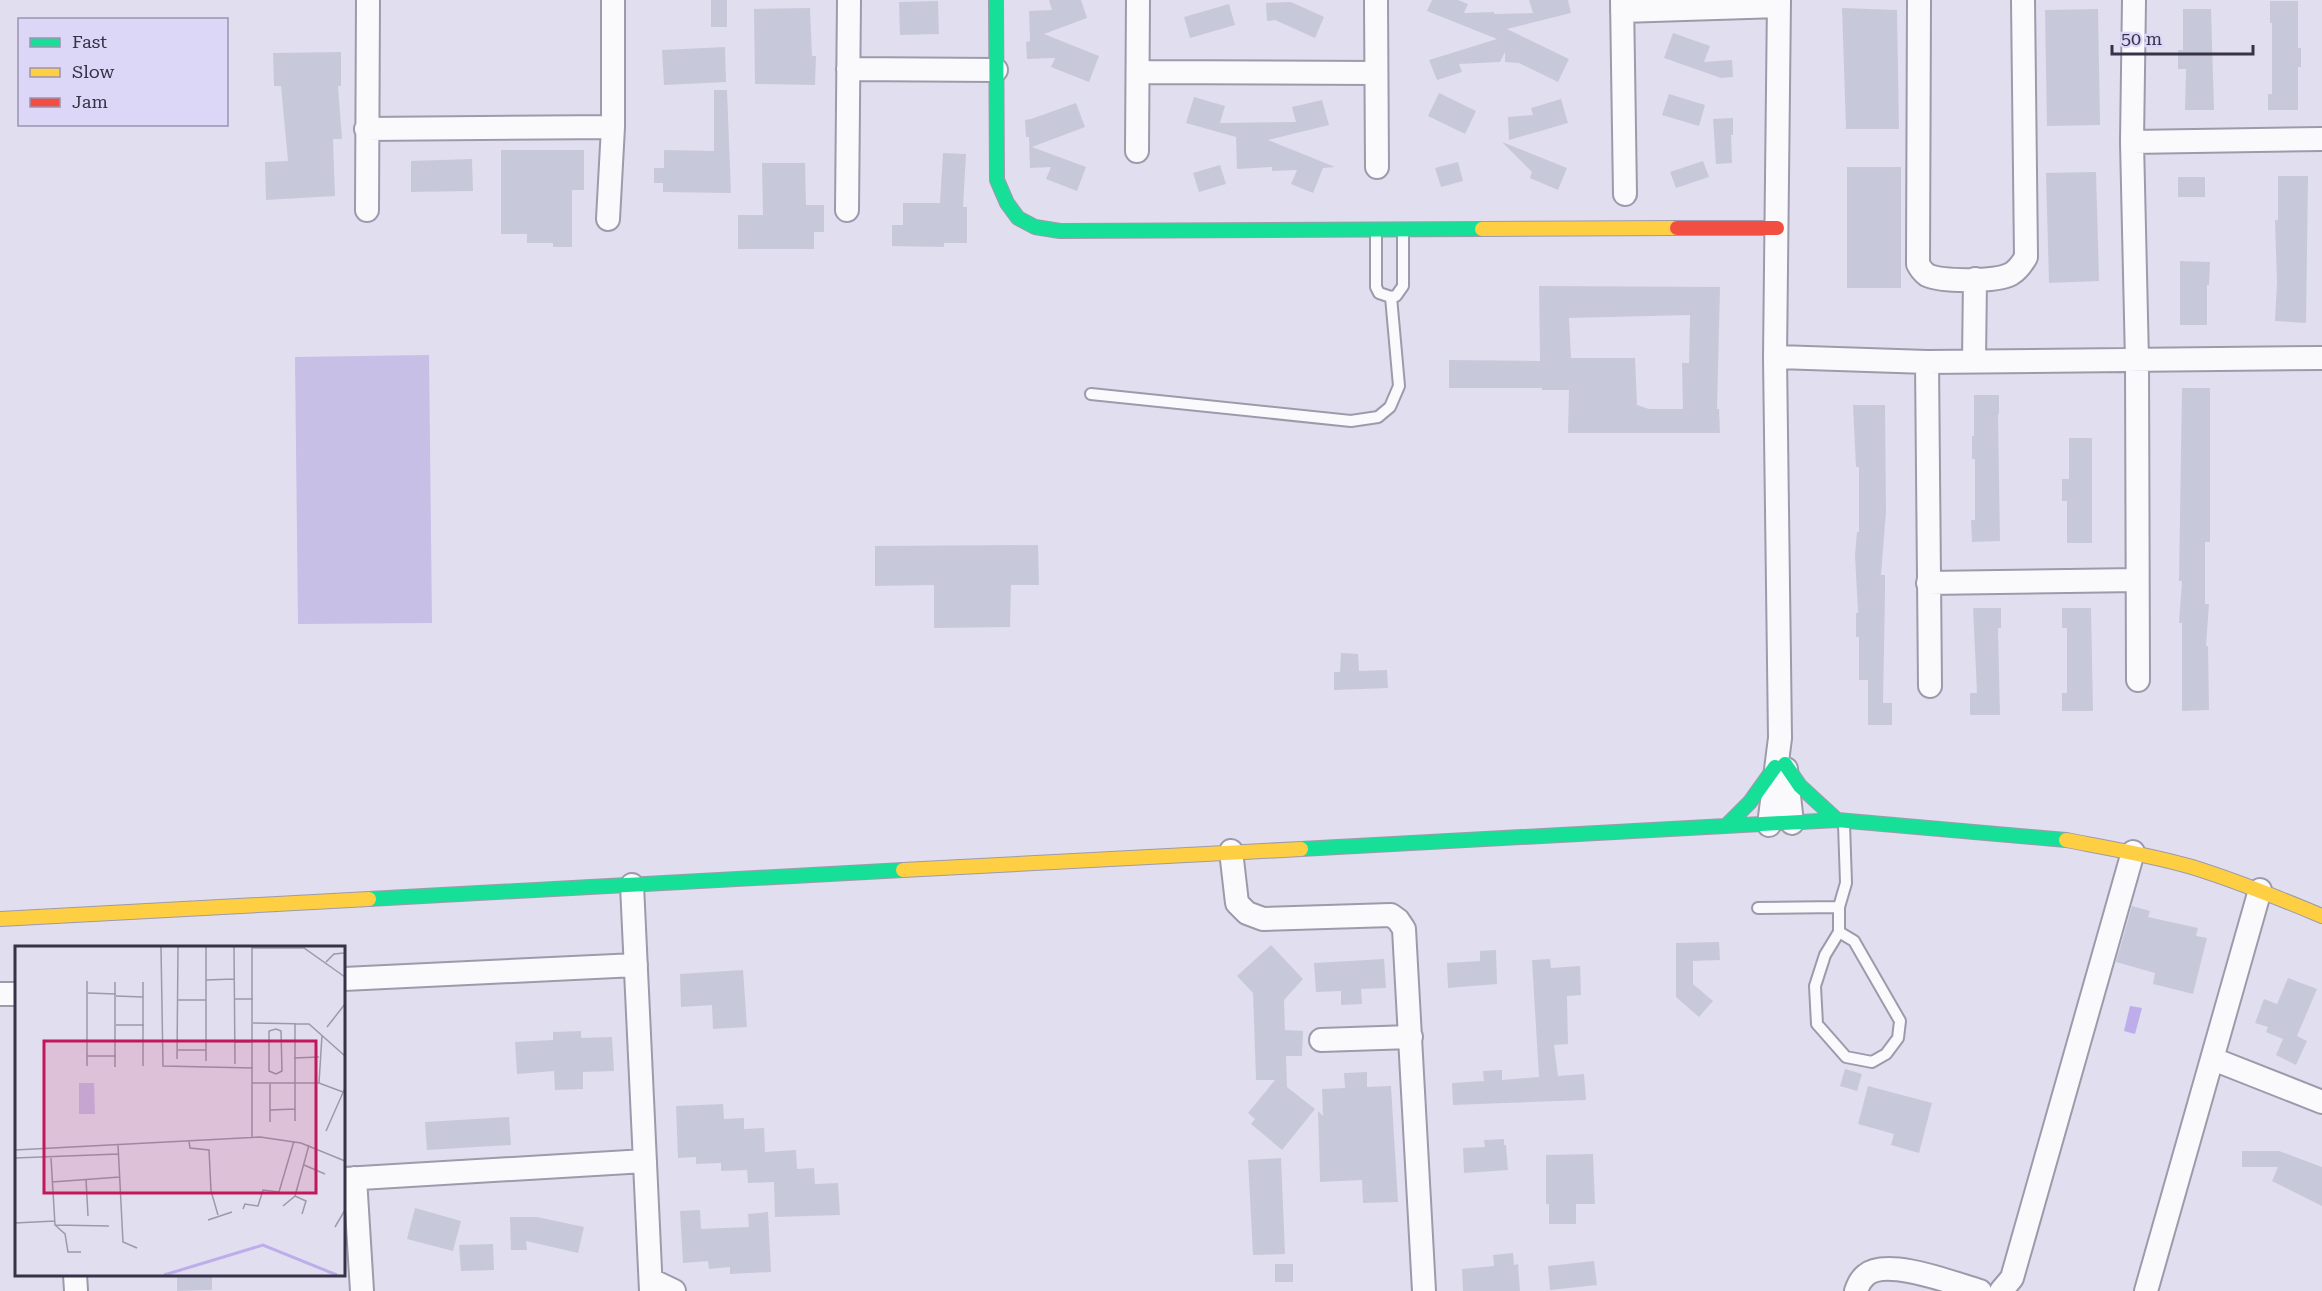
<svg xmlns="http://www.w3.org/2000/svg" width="2322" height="1291" font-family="'Roboto Serif',serif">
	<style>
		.green { fill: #c7bfe6 }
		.water { fill: #bdaeeb }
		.building { fill: #c7c9da; fill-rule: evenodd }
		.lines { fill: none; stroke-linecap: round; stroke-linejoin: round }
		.lane-casing { stroke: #9d9aab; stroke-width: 14 }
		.street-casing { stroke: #9d9aab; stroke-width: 26 }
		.fast-casing { stroke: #9d9aab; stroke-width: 16 }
		.slow-casing { stroke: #9d9aab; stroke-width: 16 }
		.jam-casing { stroke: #9d9aab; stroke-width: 16 }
		.lane { stroke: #fafafd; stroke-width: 10 }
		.street { stroke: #fafafd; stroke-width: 22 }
		.fast { stroke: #16e098; stroke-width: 14 }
		.slow { stroke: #ffcf43; stroke-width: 14 }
		.jam { stroke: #f24e42; stroke-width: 14 }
		.inset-river { fill: none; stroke: #bdaeeb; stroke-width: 3 }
		.inset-road { fill: none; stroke: #9d99ac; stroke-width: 1.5 }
		.view { fill: #c2185b; fill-opacity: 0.15; stroke: #c2185b; stroke-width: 3 }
		.inset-edge { fill: none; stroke: #373247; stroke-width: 3 }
	</style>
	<rect width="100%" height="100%" fill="#e1deef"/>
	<path class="green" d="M429,355L432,623L298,624L295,357Z"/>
	<path class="water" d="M2130,1006L2142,1008L2135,1034L2124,1031Z"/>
	<path class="building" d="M711,0H727V27H711Z
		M1049,0H1081L1087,18L1044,34L1099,56L1089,82L1051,67L1055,58L1027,59L1026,42L1030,41L1029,11L1052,10Z
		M1432,0H1458L1468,4L1464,13L1494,12V14L1533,13L1529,0H1568L1571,13L1507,29L1569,59L1558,82L1519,63L1505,62V52L1500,62L1459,64L1462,72L1437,80L1429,60L1497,39L1427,11Z
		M938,1L939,34L900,35L899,2Z
		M2270,1H2298V48H2301V67H2298V110H2268V94H2272V23H2270Z
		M1291,2L1324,17L1315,38L1275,20L1267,21L1266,3Z
		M1229,4L1235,25L1190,38L1184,17Z
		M810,8L812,56H816L815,85L755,84L754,9Z
		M1842,8L1897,10L1899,129H1846Z
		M2098,9L2100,125L2047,126L2045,10Z
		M2183,9H2211L2214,110H2185L2186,69H2178V50H2183Z
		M1673,33L1710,46L1704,62L1732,60L1733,77L1721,78L1664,58Z
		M725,47L726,82L664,85L662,50Z
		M341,52V86H338L342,139H333L335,196L266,200L265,162L288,161L281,86H274L273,53Z
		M714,90H727L731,193L663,192V183H654V168H664V150L714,151Z
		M1439,93L1476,111L1465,134L1428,116Z
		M1669,94L1705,105L1699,126L1662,115Z
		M1194,97L1225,106L1220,123L1296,122L1292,107L1322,100L1329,125L1268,140L1335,167L1323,168L1313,193L1291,184L1297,170L1272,171V167L1237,169L1236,137L1186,123Z
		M1561,99L1568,123L1509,140L1508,117L1533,115L1531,108Z
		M1076,103L1085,127L1032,147L1086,167L1077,191L1046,179L1051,167L1030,168L1029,137H1026L1025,120L1031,119Z
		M1733,118V135H1731L1732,163L1716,164L1713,119Z
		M1502,142L1567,168L1558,190L1530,178L1532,172Z
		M501,150H584V190H572V247H553V243H527V234H501Z
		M943,153L966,154L963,207H967V243H944V247L892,246V225H903V203H940Z
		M472,159L473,191L411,192V161Z
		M1703,161L1709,177L1676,188L1670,172Z
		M1458,162L1463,181L1441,187L1435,168Z
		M762,163H805L806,205H824V232H814V249H738V215H763Z
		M1220,165L1226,184L1199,192L1193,173Z
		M1847,167H1901V288H1847Z
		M2096,172L2099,281L2049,283L2046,173Z
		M2278,176H2308L2306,323L2275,321L2277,282L2275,220H2278Z
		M2178,177H2205V197H2178Z
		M2180,261L2210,262L2209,285H2207V325H2180Z
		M1539,286L1720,287L1717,409H1719L1720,433H1568L1569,390H1542V388H1449V360L1540,361ZM1690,315L1689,363H1682L1683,409H1649L1637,405L1635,358H1571L1569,318Z
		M2182,388H2210V542H2205V604H2209L2206,646H2208L2209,710L2182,711V623H2179L2182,581H2179Z
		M1974,395H1999V414H1998L2000,541L1972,542L1971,520H1975V459H1972V436H1974Z
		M1853,405H1885L1886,512L1881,575H1885V595L1883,703H1892V725H1868V680H1859V637H1856V613H1858L1855,555L1857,532H1859V467H1856Z
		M2069,438H2092V543H2067V501H2062V479H2069Z
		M1038,545L1039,585H1011L1010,627L934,628V585L875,586V546Z
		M1973,608H2001V628H1998L2000,715H1970V693H1977Z
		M2062,608H2091L2093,711H2062V693H2067V628H2062Z
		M1341,653L1358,654L1359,671L1387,670L1388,688L1334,690V672H1340Z
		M2132,906L2150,911L2148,917L2198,928L2196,936L2207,938L2193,994L2153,984L2155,973L2116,962Z
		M1719,942L1720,960L1693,961V984L1713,1001L1699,1017L1676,997V943Z
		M1271,945L1303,979L1284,1000L1285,1030L1303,1031L1302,1056H1286L1287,1087L1315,1109L1282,1150L1251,1124L1255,1119L1248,1113L1275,1080H1256L1253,993L1237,976Z
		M1496,950L1497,984L1448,988L1447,963L1480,961V951Z
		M1384,959L1386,988L1361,989L1362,1004L1341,1005V991L1316,992L1314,963Z
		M1550,959L1551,968L1580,966L1581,995L1567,996L1568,1044L1554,1045L1558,1076L1584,1074L1586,1100L1453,1105L1452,1083L1484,1081L1483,1071L1502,1070V1080L1539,1077L1532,960Z
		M743,970L747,1027L713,1029L712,1005L681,1007L680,974Z
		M2288,978L2317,989L2297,1036L2307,1041L2296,1065L2276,1055L2283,1039L2266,1032L2268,1027L2255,1023L2264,999L2277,1004Z
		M581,1031V1038L612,1037L614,1071L583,1072V1089L555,1090L554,1071L517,1074L515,1042L553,1040V1032Z
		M1845,1069L1862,1074L1857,1091L1840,1086Z
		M1367,1072V1087L1391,1086L1398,1202L1363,1203L1362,1180L1320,1182L1318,1111L1323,1116L1322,1089L1345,1088L1344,1073Z
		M1868,1086L1932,1103L1919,1153L1891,1145L1894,1134L1858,1124Z
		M723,1104L724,1119L744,1118V1129L764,1128L765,1152L796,1150L797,1169L814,1168L815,1184L838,1183L840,1215L775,1217L774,1182L748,1183L747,1170L721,1171V1163L696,1164V1157L678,1158L676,1106Z
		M509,1117L511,1145L427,1150L425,1122Z
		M1504,1139V1145H1506L1508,1170L1464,1173L1463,1148L1485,1147L1484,1140Z
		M2242,1151H2279L2322,1167V1206L2272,1181L2278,1167H2242Z
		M1593,1154L1595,1204H1576V1224H1549V1204H1546V1155Z
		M1281,1158L1285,1254L1253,1255L1248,1160Z
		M415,1208L461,1221L453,1251L407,1239Z
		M700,1210L701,1229L749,1227L748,1214L768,1212L771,1272L730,1274V1267L709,1269L708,1261L683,1263L680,1211Z
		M510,1217H537L584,1227L578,1253L526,1241L527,1250H511Z
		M493,1244L494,1270L461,1271L459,1245Z
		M1513,1253L1514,1265L1518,1264L1520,1291H1463L1462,1269L1494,1266L1493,1255Z
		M1594,1261L1597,1285L1550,1290L1548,1266Z
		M1275,1264H1293V1282H1275Z
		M177,1275H212V1290L177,1291Z"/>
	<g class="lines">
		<g class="lane-casing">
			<path id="lane" d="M1376,232V287L1379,293L1391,297L1396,296L1403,286V232
				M1091,394L1351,421L1378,417L1390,407L1399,386L1391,297
				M1758,908L1839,907
				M1839,932L1854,941L1900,1021L1898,1038L1886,1054L1872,1062L1846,1057L1817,1024L1815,986L1825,955L1839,932V907L1846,883L1844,824"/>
		</g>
		<g class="street-casing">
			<path id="street" d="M1376,0L1377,167
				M1622,0L1625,194
				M1919,0L1918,264C1920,268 1923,272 1927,275C1942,282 1996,282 2011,274C2018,270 2022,264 2026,257L2023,0
				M2134,0L2132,142L2137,361L2138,680
				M1622,11L1779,6
				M848,69L996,70
				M1138,72L1376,73
				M366,129L613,127
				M2132,142L2322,139
				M1137,151L1138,0
				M367,210L368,0
				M847,210L849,0
				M608,219L613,127V0
				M1775,357L1927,362L2322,358
				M1974,361L1975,279
				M1927,362L1930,686
				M1928,583L2137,580
				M1786,769L1792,823
				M1769,825L1780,738L1775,357L1779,0
				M1231,851L1237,903L1247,913L1263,919L1391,915L1398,920L1404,929L1424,1291
				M632,885L651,1291
				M344,979L636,965
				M0,994H16
				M1321,1040L1411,1037
				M2213,1059L2322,1102
				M355,1178L362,1291
				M344,1179L645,1161
				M75,1274L76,1291
				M651,1280L674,1291
				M1856,1291C1858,1285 1861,1279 1866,1275C1887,1257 1955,1284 1980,1291
				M2001,1291L2012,1278L2133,852
				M2146,1291L2260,890"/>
		</g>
		<g class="fast-casing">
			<path id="fast" d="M996,0L997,180L1007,203L1018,218L1035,227L1060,231L1482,229
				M1785,764L1800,786L1837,820
				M1726,826L1750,802L1775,767
				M1301,849L1837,820L2066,840
				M369,899L903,870"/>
		</g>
		<g class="slow-casing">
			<path id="slow" d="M1482,229L1677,228
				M2066,840C2108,848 2151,855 2192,867C2237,881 2279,898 2322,916
				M903,870L1301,849
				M0,919L369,899"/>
		</g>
		<g class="jam-casing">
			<path id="jam" d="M1677,228H1777"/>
		</g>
		<use href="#lane" class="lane"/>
		<use href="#street" class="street"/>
		<use href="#fast" class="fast"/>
		<use href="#slow" class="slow"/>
		<use href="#jam" class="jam"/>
	</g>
	<g transform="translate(15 946)">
		<rect width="330" height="330" fill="#e1deef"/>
		<path d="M64,137H79L80,168H64Z" fill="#c7bfe6"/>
		<path class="inset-river" d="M149,329L248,299L322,329"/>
		<path class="inset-road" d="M146,1L148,120L238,122M191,1V115M219,1L220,118M237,2H289L330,31M311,16L319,8L329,7M191,34L219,33M72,35V120M100,36V121M128,36V120M73,47L101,48M101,50L128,51M219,53H238M163,54H191M238,77L294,78L330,110M280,77V175M101,79H129M312,81L330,58M261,83L254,85V125L261,128M261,83L266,85L267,125L261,128M219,96H238M163,104H191M72,110H101M279,112L304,111M162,113L163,1M237,137H304L328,146M304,137L307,89M255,138V176M255,164L280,163M311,185L330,142M237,192V1M174,195L175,202L194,204L196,245L203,269M103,199L108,296L122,302M0,204L245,191L286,197L330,215M0,212L104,208M36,212L40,279L50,288L53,306H66M289,219L310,228M71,233L73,270M37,236L105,231M280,250L291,255L287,268M268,260L280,250L294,199M228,263L230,258L243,260L248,244L264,246L279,195M193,274L217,266M0,277L40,275M40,279L94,280M320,281L330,264"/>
		<path class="view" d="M29,95H301V247H29Z"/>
		<rect width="330" height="330" class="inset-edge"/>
	</g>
	<rect x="18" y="18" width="210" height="108" fill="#dcd6f7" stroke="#9a94b1" stroke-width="1.5"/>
	<rect x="30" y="38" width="30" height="9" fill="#16e098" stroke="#9a94b1" stroke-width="1.5"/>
	<text x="72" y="48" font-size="18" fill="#373247">Fast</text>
	<rect x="30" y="68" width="30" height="9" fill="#ffcf43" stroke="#9a94b1" stroke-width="1.5"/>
	<text x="72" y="78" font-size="18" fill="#373247">Slow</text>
	<rect x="30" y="98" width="30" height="9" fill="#f24e42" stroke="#9a94b1" stroke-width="1.5"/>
	<text x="72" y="108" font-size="18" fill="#373247">Jam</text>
	<path d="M2112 45v9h141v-9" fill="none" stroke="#373247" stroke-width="3"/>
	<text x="2121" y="45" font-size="18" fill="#373247" stroke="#dcd6f7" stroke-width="4.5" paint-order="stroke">50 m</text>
</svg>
